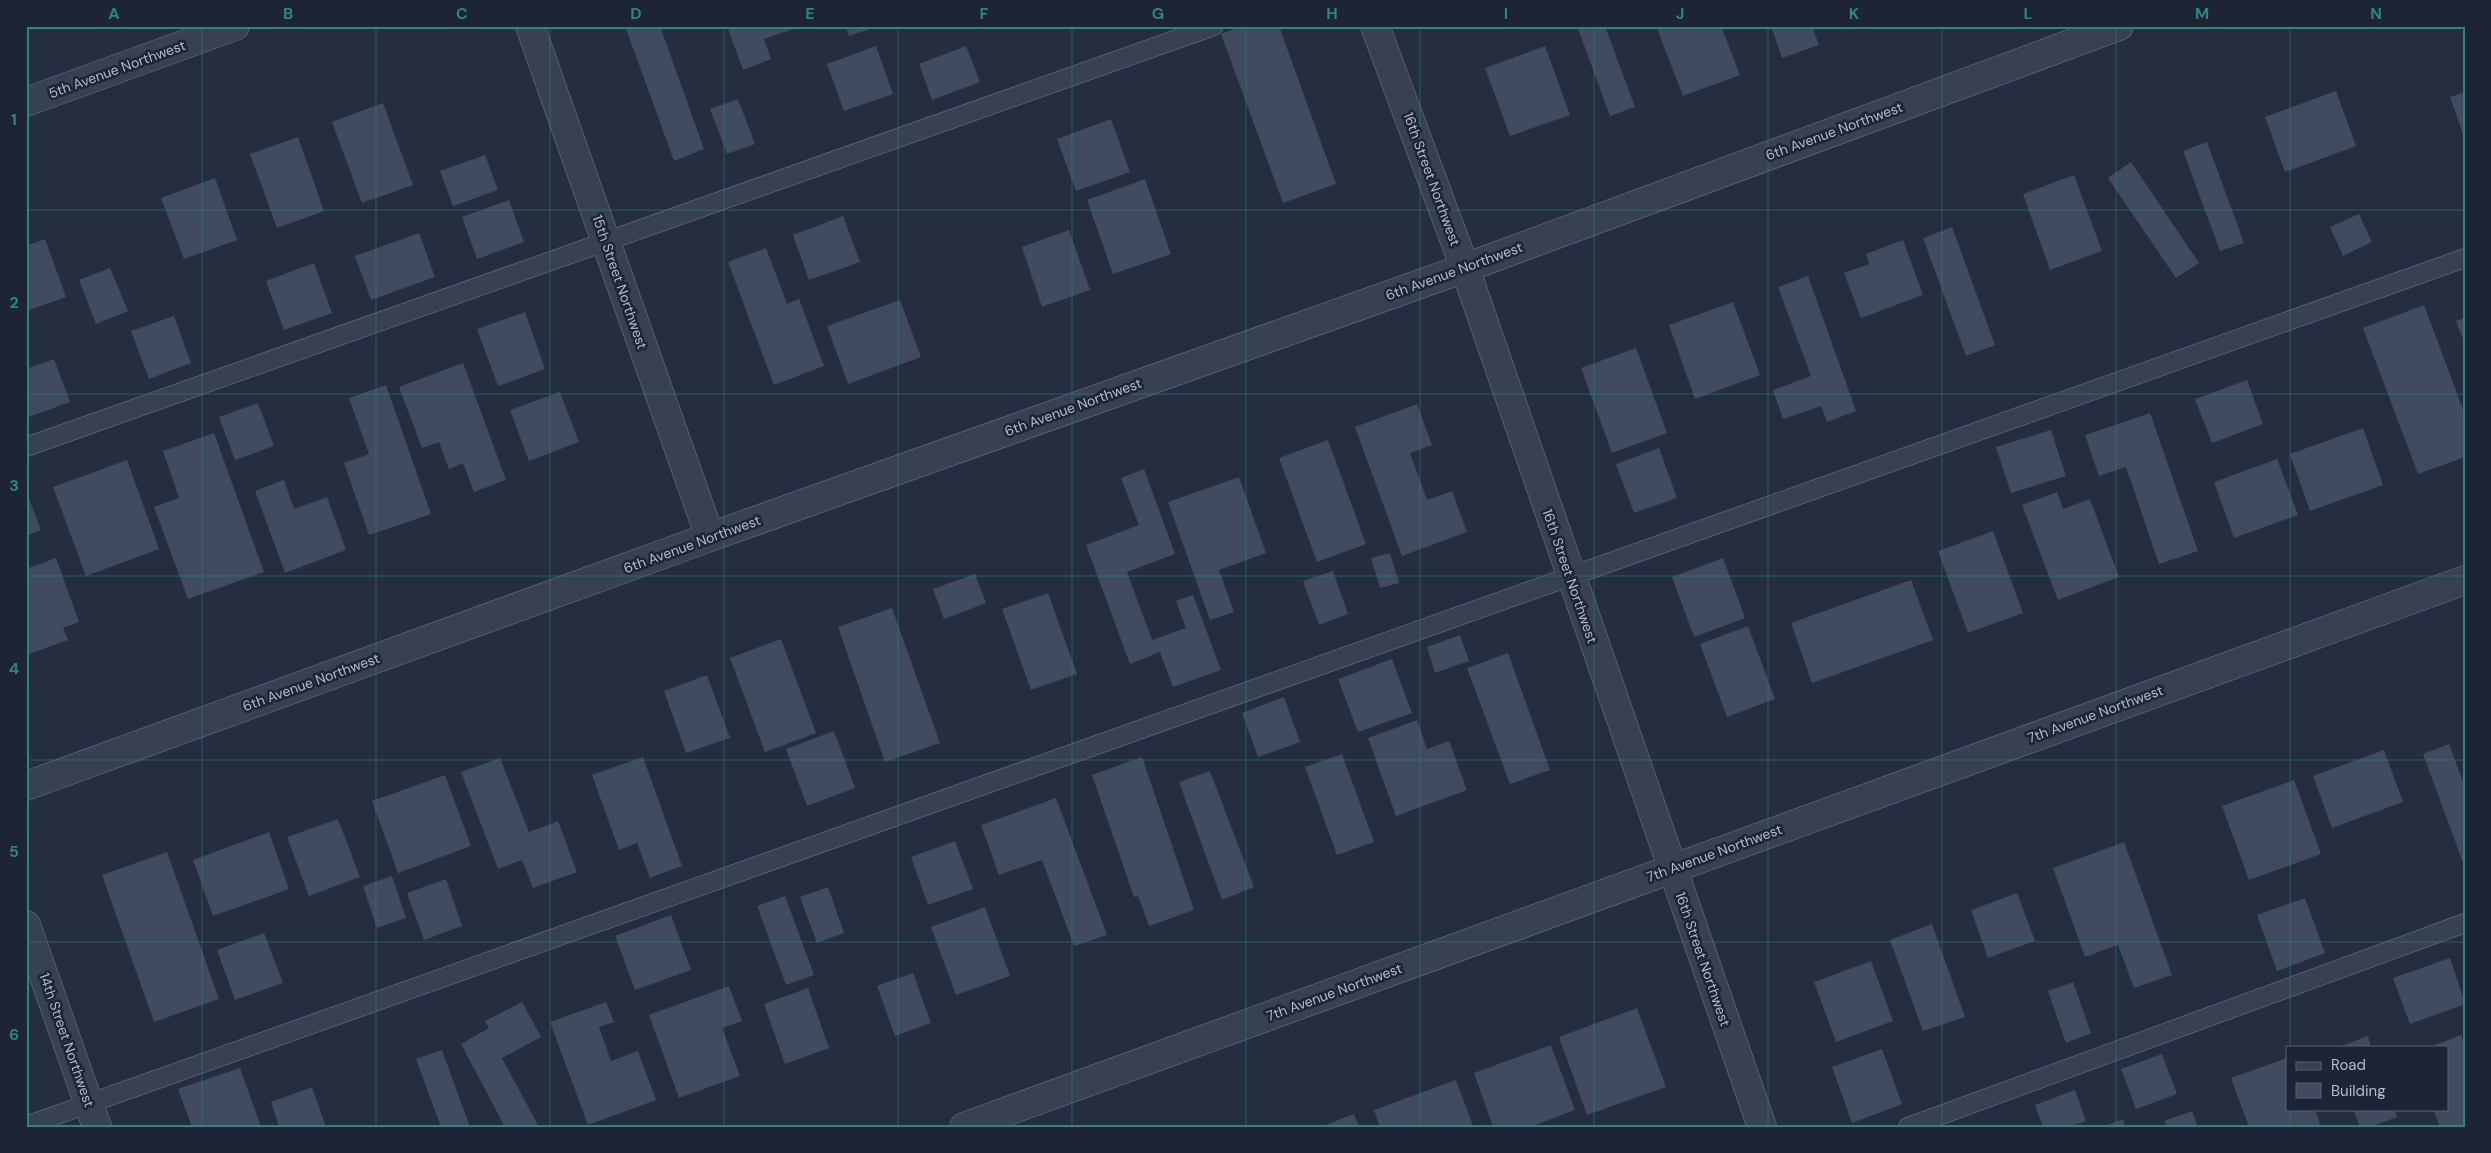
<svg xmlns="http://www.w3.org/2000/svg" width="2491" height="1153" font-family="'DM Sans',sans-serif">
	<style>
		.building { fill: #404b60 }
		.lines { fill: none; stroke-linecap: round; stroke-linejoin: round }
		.lane-casing { stroke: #565e6d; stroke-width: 20 }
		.street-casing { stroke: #565e6d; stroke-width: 30 }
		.lane { stroke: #384150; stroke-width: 18 }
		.street { stroke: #384150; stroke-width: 28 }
		.grid { fill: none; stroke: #308480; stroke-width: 1; stroke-opacity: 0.55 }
		.labels { text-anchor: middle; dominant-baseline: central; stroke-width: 5; stroke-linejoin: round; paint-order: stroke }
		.street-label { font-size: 14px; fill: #b5bcca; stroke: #1d2535 }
		.neatline { fill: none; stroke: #308480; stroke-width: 2 }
		.grid-label { font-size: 16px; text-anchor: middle; font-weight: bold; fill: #308480 }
	</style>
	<rect width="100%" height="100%" fill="#242e40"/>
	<path class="building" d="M625,26H660L704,149L674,161Z
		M727,26H792L793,29L764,39L771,59L743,70Z
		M846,26H876V27L849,36Z
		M1243,26H1279L1336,184L1283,203L1221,34Z
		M1577,26H1605L1635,107L1610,116Z
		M1656,26H1721L1740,75L1683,96Z
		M1771,26H1812L1819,45L1782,58Z
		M1841,26H1853L1843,30Z
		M876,46L893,94L844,111L827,64Z
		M966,46L980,82L932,100L919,64Z
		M1545,46L1570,115L1510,136L1485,68Z
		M2336,91L2356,146L2285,172L2265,117Z
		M2465,92V137H2464L2450,97Z
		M738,99L755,144L727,154L710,109Z
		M383,103L413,185L362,203L332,122Z
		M1111,119L1130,172L1076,191L1057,139Z
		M298,137L324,211L277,228L250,154Z
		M2207,142L2244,243L2220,251L2183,151Z
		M485,155L498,190L453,206L440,171Z
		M2131,162L2199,263L2176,278L2108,178Z
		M2074,175L2102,251L2050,270L2023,194Z
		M215,178L237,240L184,259L161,198Z
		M1145,179L1171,254L1113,274L1087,200Z
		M509,200L524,242L477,259L462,217Z
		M2359,214L2372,242L2343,256L2330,227Z
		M843,216L860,262L809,280L793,235Z
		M1952,227L1995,345L1966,356L1923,238Z
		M1069,230L1090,290L1042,307L1022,247Z
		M419,233L435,277L371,300L355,256Z
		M45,239L66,297L26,311V246Z
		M1903,240L1923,295L1861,318L1844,273L1869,264L1866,254Z
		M766,248L787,304L799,299L824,366L774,385L728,262Z
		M314,263L332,313L284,330L266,281Z
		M110,268L128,311L96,324L79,280Z
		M1808,276L1856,411L1827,422L1821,406L1783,419L1773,390L1811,376L1778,287Z
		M900,300L921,357L848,384L827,326Z
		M1733,302L1760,375L1695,399L1669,325Z
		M2424,305L2465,415V457L2418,474L2363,328Z
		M525,312L545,369L498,386L477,329Z
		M174,316L191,363L149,379L131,331Z
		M2465,318V344L2456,321Z
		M1636,348L1667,433L1612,453L1581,368Z
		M54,359L70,402L26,418V369Z
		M463,363L506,480L474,492L463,463L449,469L439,442L422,448L399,387Z
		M2247,380L2263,424L2212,443L2195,399Z
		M386,385L431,514L369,535L344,463L369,454L349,398Z
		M560,392L579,442L529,461L510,410Z
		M258,403L274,446L235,460L219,417Z
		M1417,404L1432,445L1410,453L1427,500L1452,491L1467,532L1402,556L1355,427Z
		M2150,413L2198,551L2159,564L2126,467L2099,476L2085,435Z
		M2363,428L2383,485L2310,511L2290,454Z
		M2051,430L2066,476L2011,493L1996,447Z
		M214,433L264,572L188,599L154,507L179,498L163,451Z
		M1328,440L1366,544L1317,562L1279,458Z
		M1659,448L1677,498L1634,513L1616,464Z
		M2277,459L2298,515L2234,538L2214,482Z
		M127,460L159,549L86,576L53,487Z
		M1144,469L1175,554L1127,572L1152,640L1186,628L1176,601L1193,595L1221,670L1173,687L1160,652L1130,664L1086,545L1139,525L1121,478Z
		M1239,477L1266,553L1219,570L1234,612L1210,620L1168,502Z
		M284,480L294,509L327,497L346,550L285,573L255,491Z
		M26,491L41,530L26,536Z
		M2057,492L2063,509L2090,499L2119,577L2058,600L2022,505Z
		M1993,531L2023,613L1968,633L1938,551Z
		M1390,553L1399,583L1380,588L1371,558Z
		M56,558L79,622L63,628L68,640L26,655V569Z
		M1723,558L1745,618L1694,637L1672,577Z
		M1333,571L1348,614L1319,625L1303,581Z
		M975,574L986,603L944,619L933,589Z
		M1911,580L1933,640L1812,683L1791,623Z
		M1048,593L1077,674L1031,690L1002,609Z
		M892,608L940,743L885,762L838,627Z
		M1748,626L1775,699L1727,717L1700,644Z
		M1460,635L1469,661L1435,673L1427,647Z
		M781,639L816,733L765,752L730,658Z
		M1508,653L1550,770L1510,784L1467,668Z
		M1392,659L1412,713L1358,732L1338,679Z
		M707,675L730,738L686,753L664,691Z
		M1284,697L1300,742L1258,757L1242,713Z
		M1417,720L1427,749L1449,741L1467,790L1396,816L1368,738Z
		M834,731L855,788L807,806L786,749Z
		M2449,744L2465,787V868L2423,754Z
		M2384,750L2403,802L2332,828L2313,776Z
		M1342,754L1374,842L1337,855L1305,767Z
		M643,757L682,866L650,878L637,843L619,850L592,775Z
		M1142,757L1194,910L1149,926L1138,896L1134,897L1092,775Z
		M500,758L529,832L558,821L577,872L533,888L522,860L498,869L461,772Z
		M1210,771L1254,887L1222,900L1179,782Z
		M445,775L471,846L398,873L372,801Z
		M2294,780L2321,854L2249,880L2222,806Z
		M1056,798L1107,935L1074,946L1042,860L999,875L981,825Z
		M338,819L360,877L309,896L287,837Z
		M269,832L289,889L213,916L193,860Z
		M955,841L973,889L928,905L911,857Z
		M2124,842L2172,975L2134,988L2118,945L2085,957L2053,868Z
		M167,852L219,999L154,1022L102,875Z
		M392,876L406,918L377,928L363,886Z
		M446,879L462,926L424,940L407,893Z
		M828,887L844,933L817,943L800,897Z
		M2017,893L2035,941L1988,958L1971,910Z
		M785,896L814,975L786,985L757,906Z
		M2305,898L2325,953L2277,971L2257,915Z
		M985,907L1010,976L956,995L931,927Z
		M671,915L691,970L635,990L615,936Z
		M1932,924L1965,1017L1923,1031L1890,940Z
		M264,933L283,983L235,1000L217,950Z
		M2450,958L2465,1004L2410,1024L2393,978Z
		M1871,961L1893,1021L1836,1042L1814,982Z
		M913,973L931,1023L895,1036L877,986Z
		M2073,982L2091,1033L2066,1043L2048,991Z
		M729,986L742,1021L722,1028L740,1076L679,1098L649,1015Z
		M808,988L829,1048L785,1064L764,1004Z
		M522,1002L541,1037L502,1058L539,1127H505L461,1044L489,1028L485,1021Z
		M606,1002L614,1022L599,1027L611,1061L638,1051L656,1100L588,1125L550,1022Z
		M1637,1008L1666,1087L1587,1115L1559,1037Z
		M2461,1035L2465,1046V1127H2440L2433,1109H2447V1047H2430Z
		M2368,1036L2371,1047H2339Z
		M1551,1045L1575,1110L1530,1127H1493L1474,1073Z
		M1882,1049L1902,1104L1852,1123L1832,1067Z
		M442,1050L470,1127H441L416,1059Z
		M2162,1054L2177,1094L2136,1109L2121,1069Z
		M2287,1058V1109H2315L2321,1127H2249L2231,1078Z
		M240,1068L261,1127H192L178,1089Z
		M1456,1080L1473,1126L1380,1127L1374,1110Z
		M312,1087L326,1127H279L271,1102Z
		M2075,1090L2086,1121L2070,1127H2043L2035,1105Z
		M2353,1109H2394L2397,1117L2370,1127H2360Z
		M2192,1111L2198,1127H2167L2164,1121Z
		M1354,1114L1359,1127H1320Z
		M2123,1119L2125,1127H2102Z"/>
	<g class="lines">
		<g class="lane-casing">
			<path id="lane" d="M26,447L1214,26
				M26,1126L2465,258
				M1908,1127L2465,923"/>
		</g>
		<g class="street-casing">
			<path id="street" d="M530,26L710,537
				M1375,26L1465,268L1762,1127
				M26,102L235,26
				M26,786L710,537L1465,268L2119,26
				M26,925L97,1127
				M964,1127L2465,580"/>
		</g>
		<use href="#lane" class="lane"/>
		<use href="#street" class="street"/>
	</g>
	<path class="grid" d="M202,26V1127M376,26V1127M550,26V1127M724,26V1127M898,26V1127M1072,26V1127M1246,26V1127M1420,26V1127M1594,26V1127M1768,26V1127M1942,26V1127M2116,26V1127M2290,26V1047M26,210H2465M26,394H2465M26,576H2465M26,760H2465M26,942H2465M2290,1109V1127"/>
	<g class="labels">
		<g class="street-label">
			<text transform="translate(117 69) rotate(-20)">5th Avenue Northwest</text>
			<text transform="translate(1834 131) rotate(-20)">6th Avenue Northwest</text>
			<text transform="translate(1432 179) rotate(70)">16th Street Northwest</text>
			<text transform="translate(1454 271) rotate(-20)">6th Avenue Northwest</text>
			<text transform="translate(620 282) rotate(71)">15th Street Northwest</text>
			<text transform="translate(1073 407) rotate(-20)">6th Avenue Northwest</text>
			<text transform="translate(692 544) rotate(-20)">6th Avenue Northwest</text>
			<text transform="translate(1570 576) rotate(71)">16th Street Northwest</text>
			<text transform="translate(311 682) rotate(-20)">6th Avenue Northwest</text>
			<text transform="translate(2095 714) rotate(-20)">7th Avenue Northwest</text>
			<text transform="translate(1714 853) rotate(-20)">7th Avenue Northwest</text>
			<text transform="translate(1703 959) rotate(71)">16th Street Northwest</text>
			<text transform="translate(1334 992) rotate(-20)">7th Avenue Northwest</text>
			<text transform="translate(67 1040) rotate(71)">14th Street Northwest</text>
		</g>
	</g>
	<rect width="2491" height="1153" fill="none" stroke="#1d2535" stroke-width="55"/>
	<rect x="2286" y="1046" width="162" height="65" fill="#1d2535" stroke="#5a6171"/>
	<rect x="2296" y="1062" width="25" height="8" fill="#384150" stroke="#5a6171"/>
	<text x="2331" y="1070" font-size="15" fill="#b5bcca">Road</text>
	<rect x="2296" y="1083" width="25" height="15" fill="#404b60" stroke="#5a6171"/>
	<text x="2331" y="1096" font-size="15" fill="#b5bcca">Building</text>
	<rect x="28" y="28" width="2436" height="1098" class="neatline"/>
	<g class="grid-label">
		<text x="114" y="19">A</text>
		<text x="288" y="19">B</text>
		<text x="462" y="19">C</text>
		<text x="636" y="19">D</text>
		<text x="810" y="19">E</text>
		<text x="984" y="19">F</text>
		<text x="1158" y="19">G</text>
		<text x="1332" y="19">H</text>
		<text x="1506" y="19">I</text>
		<text x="1680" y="19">J</text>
		<text x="1854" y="19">K</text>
		<text x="2028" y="19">L</text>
		<text x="2202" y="19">M</text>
		<text x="2376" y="19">N</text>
		<text x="14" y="125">1</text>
		<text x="14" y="308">2</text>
		<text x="14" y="491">3</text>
		<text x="14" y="674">4</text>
		<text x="14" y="857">5</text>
		<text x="14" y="1040">6</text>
	</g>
</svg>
